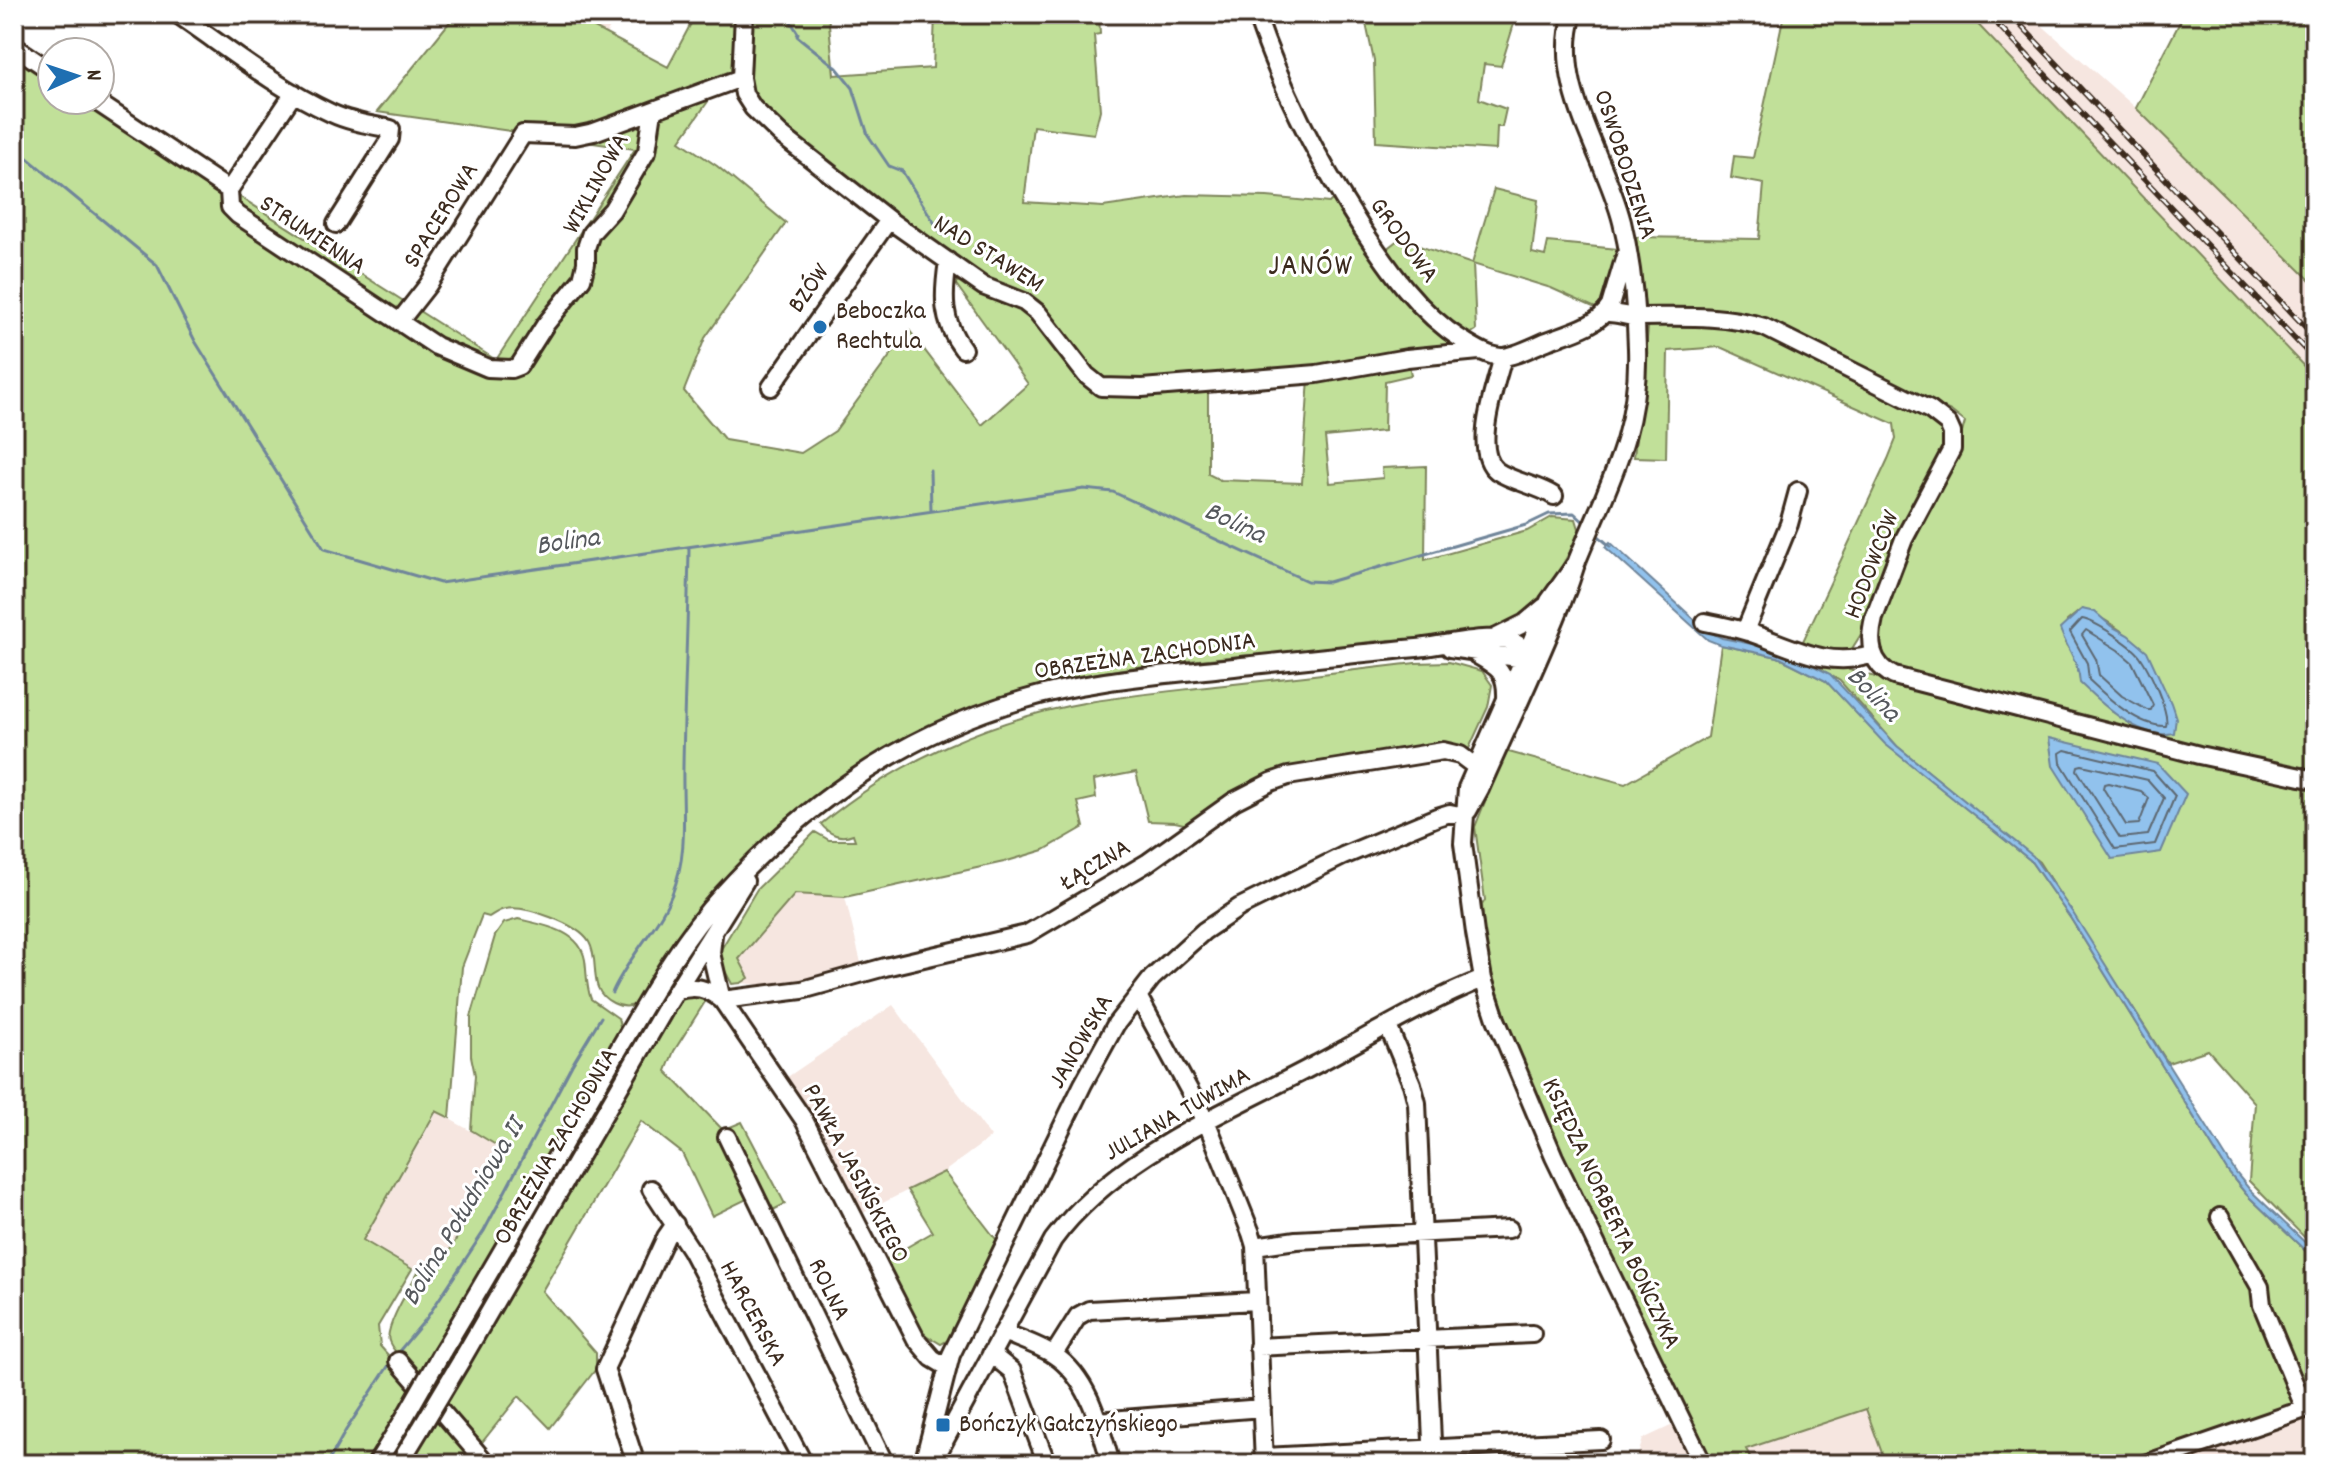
<svg xmlns="http://www.w3.org/2000/svg" width="2329" height="1478" font-family="Dekko,sans-serif">
	<style>
		.built { fill: #f6e6e0 }
		.green { fill: #c1e099; stroke: #7e855c; stroke-width: 2; fill-rule: evenodd }
		.water { fill: #91c2ed; stroke: #6f859a; stroke-width: 2 }
		.lines { fill: none; stroke-linecap: round; stroke-linejoin: round }
		.shore { stroke: #5d6771; stroke-width: 2 }
		.stream { stroke: #6f859a; stroke-width: 3 }
		.minor-casing { stroke: #3b2a1e; stroke-width: 22 }
		.minor { stroke: #fff; stroke-width: 16 }
		.rail-casing { stroke: #3b2a1e; stroke-width: 6 }
		.rail { stroke: #fff; stroke-width: 3; stroke-dasharray: 9; stroke-linecap: butt }
		.minor-bridge-casing { stroke: #3b2a1e; stroke-width: 22; stroke-linecap: butt }
		.minor-bridge { stroke: #fff; stroke-width: 16 }
		.poi-dot { fill: #1f6fb2; stroke: #fff; stroke-width: 3 }
		.labels { text-anchor: middle; dominant-baseline: central; stroke-width: 6; stroke-linejoin: round; paint-order: stroke }
		.street-label { font-size: 26px; fill: #3b2a1e; stroke: #fff }
		.poi-label { font-size: 26px; fill: #3b2a1e; stroke: #fff; text-anchor: start }
		.water-label { font-size: 28px; font-style: italic; fill: #55585c; stroke: #fff }
		.quarter-label { font-size: 30px; letter-spacing: 2px; fill: #3b2a1e; stroke: #fff }
	</style>
	<rect width="100%" height="100%" fill="#fff"/>
	<filter id="ink" filterUnits="userSpaceOnUse"><feTurbulence type="fractalNoise" baseFrequency=".0125" numOctaves="2"/><feDisplacementMap in="SourceGraphic" scale="16" xChannelSelector="R" yChannelSelector="G"/><feConvolveMatrix kernelMatrix="1 2 1 2 8 2 1 2 1" color-interpolation-filters="sRGB"/></filter>
	<g filter="url(#ink)">
		<path class="built" d="M568,14H619L606,34Z
			M1955,14H2029L2136,108L2315,285V386Z
			M795,894L845,897L862,967L781,987L741,983L749,978L739,959Z
			M893,1005L991,1137L944,1172L859,1215L786,1078Z
			M437,1112L505,1150L432,1279L364,1240Z
			M2315,1402V1464H2156L2310,1403Z
			M1867,1409L1886,1464H1754L1746,1449Z
			M1677,1423L1698,1464H1635L1643,1439Z"/>
		<path class="green" d="M456,14H568L668,67L696,14H828L834,75L933,68L935,14H975V17L1099,14L1100,34L1094,35L1100,110L1094,134L1033,126L1024,202L1103,207L1186,195L1267,197L1329,203L1335,197L1414,311L1467,349L1409,365L1411,375L1385,381L1384,431L1325,437L1330,483L1383,478L1382,468L1426,466L1425,560L1527,531L1552,517L1576,519L1580,532C1560,574 1535,614 1491,633C1473,641 1412,639 1389,640C1355,643 1321,649 1287,652C1209,659 1130,664 1054,682C872,724 729,845 636,1004C628,1008 621,1007 613,1003C586,990 601,963 589,942C578,924 526,905 505,909C499,910 494,914 489,917L482,915L462,967L450,1118L436,1111L363,1240L412,1269L378,1326L380,1346L413,1383L368,1464H14V52L52,77V100H88L496,360L635,149L377,112ZM736,87L942,264L975,275L955,283L1028,384L982,425L909,330L835,431L801,453L725,440L684,391L705,338L786,223L717,166L680,141L714,93ZM1309,378L1302,483L1220,480L1208,474V388Z
			M1364,14H1517L1501,66L1484,64L1479,99L1506,109L1502,127H1497L1496,150L1376,142L1374,61Z
			M1784,14H1968L2315,378V776L2207,752L1890,669L1881,659L1876,631L1908,544L1952,468L1965,422L1951,411L1909,392L1717,312L1645,308L1636,237L1759,239L1764,184L1731,178L1734,156L1753,158ZM2082,609C2105,618 2127,634 2146,651L2148,731L2111,711L2065,643L2067,621Z
			M2184,14H2299L2315,30V285L2136,108Z
			M1494,189L1538,200L1532,253L1545,256L1548,242L1617,249L1600,310L1551,288L1473,264L1476,330L1467,336L1430,308L1385,250L1399,239L1472,264Z
			M1649,320L1723,324L1775,340L1928,416L1938,424L1945,438L1943,455L1896,538L1863,631L1848,655L1849,670L2315,791V1248L2249,1181L2255,1103L2208,1050L2168,1063L2039,862L1897,746L1840,681L1797,654L1888,459L1896,439L1894,424L1720,347L1668,351L1666,458L1634,457Z
			M1721,645L1778,657L1826,681L1886,744L2030,860L2071,919L2228,1172L2246,1194L2315,1260V1402L2310,1403L2305,1398L2272,1416L2126,1464H1886L1866,1409L1746,1449L1754,1464H1712L1570,1173L1517,1053L1485,951L1482,905L1485,900L1475,827L1505,751L1625,784L1708,737Z
			M1449,662L1482,671L1492,685L1488,707L1467,753L1353,761L1205,811L1188,825L1175,822L1148,821L1136,772L1094,780L1096,798L1078,802L1084,827L1044,850L1004,862L845,897L795,894L739,959L749,978L741,983L732,984L717,956L757,889L815,832L829,840H855L853,834C841,839 829,835 821,824C897,761 991,719 1089,702C1131,695 1173,691 1215,686C1282,679 1348,671 1415,663Z
			M518,919C543,925 580,930 585,960C587,974 586,986 591,999L618,1018L621,1030L451,1322L417,1375C409,1365 393,1353 389,1341C384,1328 411,1285 418,1272L433,1280L506,1151L471,1130L475,1075L471,1056V1017L495,936L504,923Z
			M696,942L690,954L444,1375L440,1372L442,1365L664,987Z
			M685,994L708,997L674,1051L666,1071L723,1130L742,1122L785,1204L767,1213L759,1193L712,1216L682,1153L641,1121L542,1291L596,1353V1369L550,1428L519,1396L472,1455L478,1464H411Z
			M944,1172L995,1238L1000,1241L955,1336L941,1344L924,1334L883,1261L933,1232L907,1190Z"/>
		<path class="water" d="M1610,542L1707,631L1722,638L1782,650L1830,674L1897,746L2033,856L2073,913L2236,1173L2250,1190L2315,1252V1260L2246,1194L2228,1172L2071,919L2030,860L1885,744L1826,681L1778,657L1721,645L1708,640L1605,547Z
			M2082,609L2095,612L2111,626L2128,635L2147,651L2171,703L2176,718L2174,733C2140,741 2103,705 2080,683C2079,662 2067,649 2060,629Z
			M2049,738L2158,764L2186,794L2161,852L2112,859L2053,766Z"/>
		<g class="lines">
			<path class="shore" d="M2082,619C2095,621 2132,645 2140,656C2149,669 2170,713 2166,726C2138,727 2108,698 2089,680L2087,663L2070,632Z
				M2086,630L2118,650L2132,662L2153,705L2151,710H2147L2122,696L2099,675L2096,659L2082,635Z
				M2065,750L2153,771L2175,796L2155,844L2115,849L2061,763L2060,753Z
				M2082,765L2148,780L2164,798L2148,835L2120,838L2077,770L2078,766Z
				M2108,783L2141,791L2149,798L2139,824L2126,825L2103,788L2104,784Z"/>
			<path class="stream" d="M786,14L798,33L797,36L837,68L853,88L868,135L889,166L902,171L942,235
				M14,147L157,265L195,341L324,549L440,583L1084,489L1113,492L1307,581L1328,582L1526,525L1549,514L1574,513L1587,525
				M930,470L931,511
				M1595,533L1610,546
				M612,993C628,957 657,930 672,894C689,852 682,811 683,767C684,694 688,621 689,548
				M395,1356L426,1319L484,1231L572,1065L601,1017
				M327,1464L346,1430L391,1362"/>
			<g class="minor-casing">
				<path id="minor" d="M177,14C227,48 276,88 331,113C350,122 371,125 391,129L390,139L336,224
					M744,14L741,78L744,94L753,108L781,135L889,220L983,286L1024,302L1038,313L1086,375L1101,387L1142,388L1317,374L1407,358L1479,351
					M1256,14C1282,90 1317,159 1361,227C1389,269 1418,312 1462,340C1474,347 1487,356 1501,357C1514,357 1534,346 1547,341C1568,333 1598,326 1610,306L1625,256
					M14,46L52,72
					M94,100L229,190L230,207L238,215L436,346L488,368L511,369L519,366L545,325L582,279L586,263V248L591,233L612,210L647,151L653,111
					M229,190L294,93
					M948,261C943,295 941,321 963,349
					M1606,313C1617,312 1626,317 1637,317C1680,317 1723,314 1764,327L1930,410L1948,424L1952,433V449L1904,539L1874,618C1868,642 1870,664 1894,676L2199,755L2315,780
					M399,322L428,285L523,134L575,136L594,132L741,78
					M1503,357C1496,384 1471,451 1497,471C1513,482 1537,485 1554,496
					M771,387L889,220
					M1577,562L1549,601L1467,788L1463,843L1475,933L1483,979L1496,1019L1554,1157L1703,1464
					M1705,622C1720,625 1734,628 1748,632C1791,646 1828,670 1873,654
					M1745,631L1789,524L1798,491
					M1497,637L1525,623L1544,607
					M1450,648L1518,658L1533,654
					M1477,655C1498,667 1507,672 1506,698
					M1468,811L1480,789C1508,725 1540,661 1565,595C1570,584 1573,572 1577,561C1607,487 1640,432 1637,348C1636,306 1632,263 1622,222C1605,154 1551,86 1573,14
					M713,935L711,953L722,1000L804,1120L916,1339L932,1358L947,1367
					M676,991C696,985 706,988 722,1000
					M1138,996L1207,1123L1251,1233L1255,1246L1264,1464
					M722,1000L802,990L885,967L1027,934L1147,863L1234,801L1271,782L1288,776L1443,751L1460,755L1476,767
					M1388,1026L1412,1084L1417,1103L1433,1464
					M727,1137L885,1464
					M651,1189L691,1250L804,1464
					M1255,1246L1296,1240L1509,1229
					M1003,1332C1019,1339 1039,1345 1054,1355C1089,1378 1100,1426 1111,1464
					M1258,1347L1532,1334
					M442,1352C500,1257 554,1160 610,1064C644,1007 677,944 722,895C804,804 904,734 1022,700C1084,681 1150,676 1215,669C1282,662 1349,654 1417,648C1440,646 1508,628 1522,648C1529,659 1527,672 1526,684
					M991,1354L1012,1371L1047,1464
					M1054,1354L1078,1316L1089,1310L1256,1301
					M398,1361L487,1464
					M461,1361L666,1007L745,881
					M1098,1421L1262,1408
					M1264,1457L1601,1440
					M376,1464L402,1422
					M399,1464L421,1428
					M636,1464L605,1369L666,1237L675,1224
					M923,1464L951,1355L1083,1084L1116,1024L1138,996L1152,978L1204,931L1240,907L1343,856L1437,817L1450,813L1465,816
					M932,1464L1053,1240C1115,1156 1225,1113 1315,1065C1370,1036 1425,1002 1483,979
					M2145,1464L2305,1409L2262,1305L2260,1287L2220,1217"/>
			</g>
			<use href="#minor" class="minor"/>
			<g class="rail-casing">
				<path id="rail" d="M1988,14L2315,360
					M2010,14L2315,337"/>
			</g>
			<use href="#rail" class="rail"/>
			<g class="minor-bridge-casing">
				<path id="minor-bridge" d="M402,1422L442,1352
					M421,1428L461,1361"/>
			</g>
			<use href="#minor-bridge" class="minor-bridge"/>
		</g>
	</g>
	<g class="poi-dot">
		<circle cx="820" cy="327" r="8"/>
		<rect x="935" y="1417" width="16" height="16" rx="4"/>
	</g>
	<g class="labels">
		<g class="street-label">
			<text transform="translate(1624 165) rotate(72)">OSWOBODZENIA</text>
			<text transform="translate(597 184) rotate(-61)">WIKLINOWA</text>
			<text transform="translate(442 216) rotate(-58)">SPACEROWA</text>
			<text transform="translate(312 236) rotate(34)">STRUMIENNA</text>
			<text transform="translate(1403 241) rotate(54)">GRODOWA</text>
			<text transform="translate(988 255) rotate(32)">NAD STAWEM</text>
			<text transform="translate(810 289) rotate(-55)">BZÓW</text>
			<text transform="translate(1873 565) rotate(-69)">HODOWCÓW</text>
			<text transform="translate(1145 657) rotate(-8)">OBRZEŻNA ZACHODNIA</text>
			<text transform="translate(1096 866) rotate(-31)">ŁĄCZNA</text>
			<text transform="translate(1082 1042) rotate(-60)">JANOWSKA</text>
			<text transform="translate(1178 1115) rotate(-30)">JULIANA TUWIMA</text>
			<text transform="translate(557 1147) rotate(-60)">OBRZEŻNA ZACHODNIA</text>
			<text transform="translate(855 1174) rotate(62)">PAWŁA JASIŃSKIEGO</text>
			<text transform="translate(1610 1214) rotate(65)">KSIĘDZA NORBERTA BOŃCZYKA</text>
			<text transform="translate(828 1290) rotate(64)">ROLNA</text>
			<text transform="translate(752 1314) rotate(62)">HARCERSKA</text>
		</g>
		<g class="poi-label">
			<text x="836" y="312">Beboczka<tspan x="836" dy="30">Rechtula</tspan></text>
			<text x="959" y="1425">Bończyk Gałczyńskiego</text>
		</g>
		<g class="water-label">
			<text transform="translate(1234 525) rotate(25)">Bolina</text>
			<text transform="translate(568 544) rotate(-8)">Bolina</text>
			<text transform="translate(1872 696) rotate(46)">Bolina</text>
			<text transform="translate(465 1213) rotate(-59)">Bolina Południowa II</text>
		</g>
		<g class="quarter-label">
			<text x="1311" y="268">JANÓW</text>
		</g>
	</g>
	<rect width="2329" height="1478" fill="none" stroke="#fff" stroke-width="48"/>
	<rect x="24" y="24" width="2281" height="1430" fill="none" stroke="#3b2a1e" stroke-width="3" filter="url(#ink)"/>
	<g transform="translate(76 76) rotate(87)"><circle r="38" fill="#ffffff" stroke="#b1aaa5" stroke-width="2"/>
	<path d="M0-6L14 30L0 20L-14 30Z" fill="#1f6fb2"/>
	<text y="-12" font-size="22" font-weight="bold" text-anchor="middle" fill="#3b2a1e">N</text>
	</g>
</svg>
